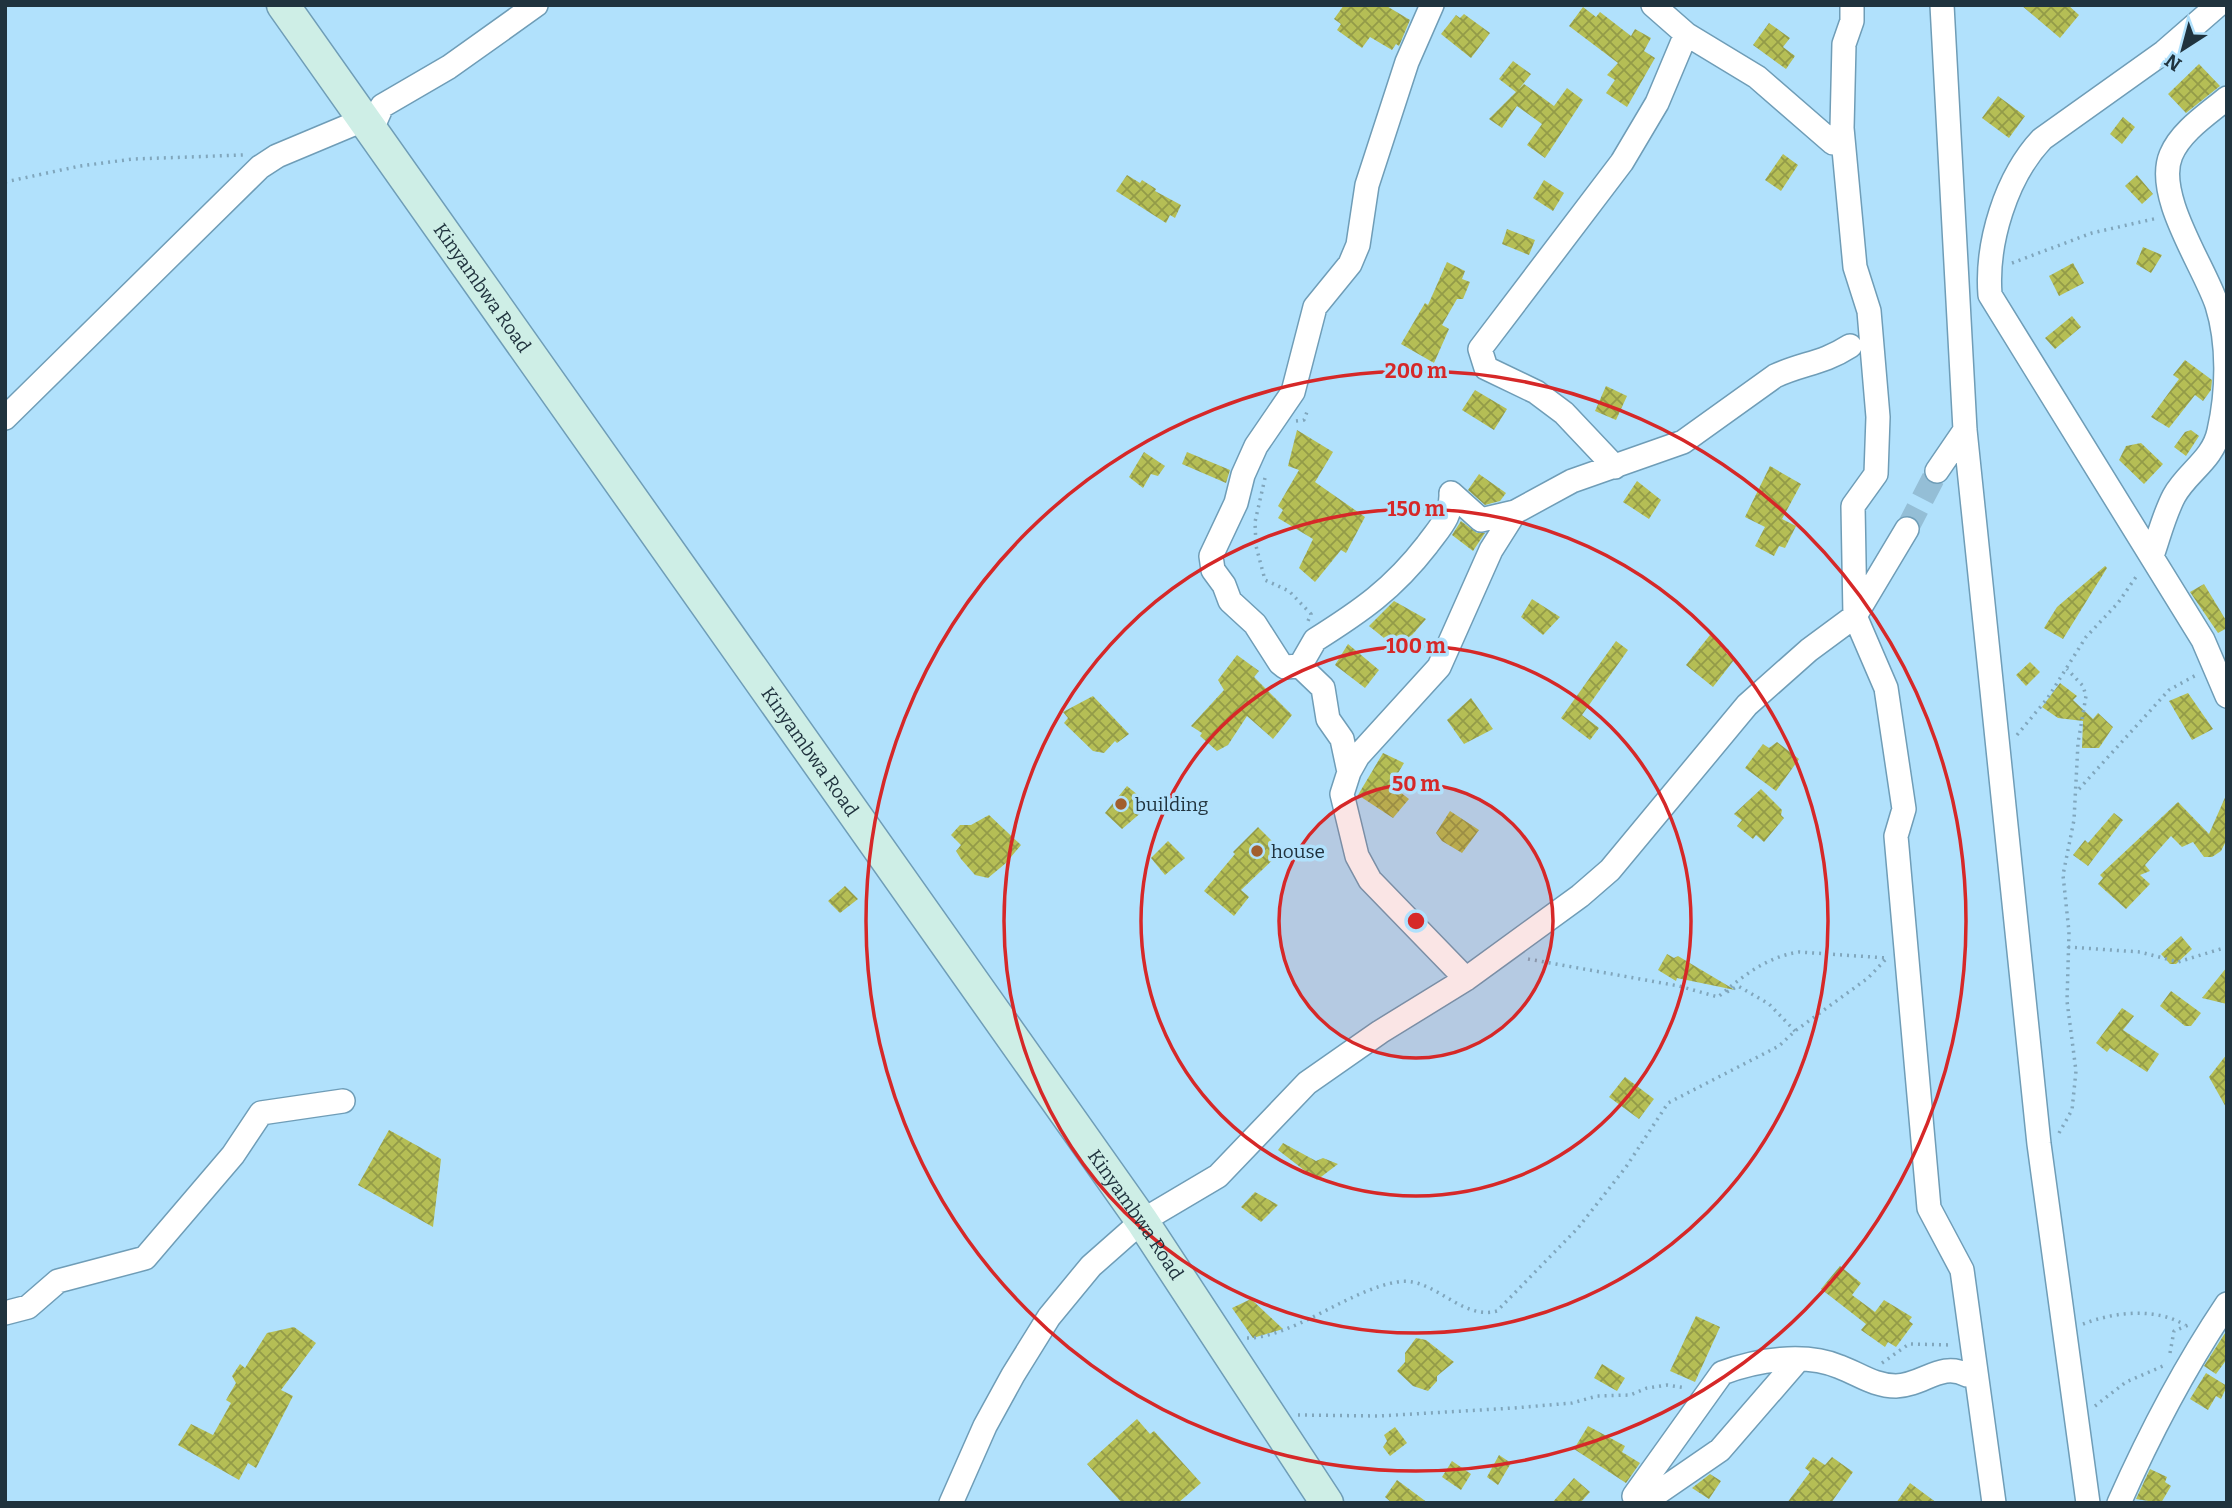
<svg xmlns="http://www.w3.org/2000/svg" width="2232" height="1508" font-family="Bitter,serif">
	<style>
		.building { fill: url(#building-cross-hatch) }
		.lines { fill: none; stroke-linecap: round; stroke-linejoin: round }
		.street-tunnel { stroke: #94bed6; stroke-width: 23; stroke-dasharray: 23 11; stroke-linecap: butt }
		.street-casing { stroke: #6f9db7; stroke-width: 26 }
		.secondary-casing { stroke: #6f9db7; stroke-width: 35 }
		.path { stroke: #80a6bc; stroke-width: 3.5; stroke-dasharray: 2 5; stroke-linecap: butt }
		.street { stroke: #fff; stroke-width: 23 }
		.secondary { stroke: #ceeee6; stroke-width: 32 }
		.ring { fill: none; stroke: #d62828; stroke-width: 3.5 }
		.poi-dot { fill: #a25e2e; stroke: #b1e1fc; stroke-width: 2.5 }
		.labels { text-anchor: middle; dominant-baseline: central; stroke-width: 7; stroke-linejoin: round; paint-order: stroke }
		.street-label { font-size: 19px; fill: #20333e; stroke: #b1e1fc }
		.poi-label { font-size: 19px; fill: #20333e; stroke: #b1e1fc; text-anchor: start }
		.centre { fill: #d62828; stroke: #b1e1fc; stroke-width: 3.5 }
		.ring-label { font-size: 21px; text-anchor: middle; font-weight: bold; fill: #d62828; stroke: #b1e1fc; stroke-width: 7; stroke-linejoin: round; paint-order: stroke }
	</style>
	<defs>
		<pattern id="building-cross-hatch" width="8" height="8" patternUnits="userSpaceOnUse" patternTransform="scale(1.75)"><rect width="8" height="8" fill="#b5be55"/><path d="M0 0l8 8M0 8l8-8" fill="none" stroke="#939b48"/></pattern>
	</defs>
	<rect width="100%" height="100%" fill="#b1e1fc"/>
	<path class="building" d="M1344,5H1385L1410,20L1399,46L1396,44L1392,50L1370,37L1362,48L1337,30L1341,24L1334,19Z
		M2021,5H2068L2079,15L2060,38Z
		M1583,7L1596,17L1600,12L1631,36L1635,29L1651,38L1644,51L1655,58L1627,107L1606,93L1615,80L1607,75L1618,63L1569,26Z
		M1464,14L1490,33L1471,58L1441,34L1456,15L1460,18Z
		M1769,23L1790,38L1783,47L1795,56L1786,69L1753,45Z
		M1513,61L1531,74L1519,89L1524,84L1554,106L1567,88L1583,100L1545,158L1527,145L1542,124L1517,106L1502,128L1489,119L1516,92L1499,79Z
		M2199,64L2220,86L2186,113L2168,94Z
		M1998,96L2025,116L2009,138L1982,118Z
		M2123,117L2135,127L2122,144L2110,134Z
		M1783,154L1798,165L1781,191L1765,180Z
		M1127,175L1140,183L1142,180L1156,189L1155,191L1181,205L1175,218L1170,215L1166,223L1116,191Z
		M2137,175L2153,194L2142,204L2125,186Z
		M1544,180L1564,193L1553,211L1533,198Z
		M1507,229L1535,240L1529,255L1502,244Z
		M2143,247L2162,255L2151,273L2136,264Z
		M1447,262L1465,271L1462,279L1470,282L1463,299H1457L1442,325L1449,329L1434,363L1401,344L1425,303L1428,305Z
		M2073,263L2084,283L2059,296L2049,276Z
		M2072,316L2081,327L2055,349L2045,338Z
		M2185,360L2212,380L2211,390L2203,401L2195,395L2169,428L2151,417L2179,379L2173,375Z
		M1606,386L1627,396L1616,420L1595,411Z
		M1475,390L1507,409L1494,430L1462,410Z
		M1297,430L1333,452L1315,482L1365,517L1346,553L1341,550L1315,582L1299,568L1313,539L1278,518L1283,510L1278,506L1299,470L1288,466Z
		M2191,430L2199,436L2186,456L2174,447L2185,432Z
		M2141,443L2163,464L2144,484L2119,460L2126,446Z
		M1144,452L1165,466L1158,476L1151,474L1143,488L1129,477Z
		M1187,452L1230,470L1226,483L1182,464Z
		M1770,466L1801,484L1782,519L1796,526L1785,548L1779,546L1774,556L1755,546L1765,527L1745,517Z
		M1479,474L1506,493L1500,501L1485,505L1468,490Z
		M1637,481L1661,500L1649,519L1623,502Z
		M1461,521L1477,533H1485L1473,551L1452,535Z
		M2105,566L2107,568L2063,639L2044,628L2057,607Z
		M2204,584L2227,622V628L2218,633L2190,592Z
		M1532,599L1560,617L1543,635L1521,617Z
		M1394,601L1426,619L1399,650L1369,626Z
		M1710,635L1729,650L1726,653L1734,660L1713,687L1686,665Z
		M1616,641L1628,650L1582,715L1599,728L1590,740L1561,718Z
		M1348,644L1379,670L1365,688L1335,665Z
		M1237,655L1259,671L1254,677L1292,715L1273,739L1247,716L1228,745L1217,751L1200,736L1202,733L1191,726L1224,690L1218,680Z
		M2030,662L2040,672L2026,686L2016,675Z
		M2060,683L2077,696L2073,700L2093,719L2098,713L2113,727L2099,748H2082L2083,721L2058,718L2042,707Z
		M2188,693L2213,729L2192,740L2169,701Z
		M1093,696L1129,734L1117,743L1115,741L1104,753L1093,751L1064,723L1068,718L1063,712Z
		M1471,698L1493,729L1464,744L1447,720Z
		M1777,742L1799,759L1776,791L1745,768L1763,744L1769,748Z
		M1383,753L1404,763L1391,785L1409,799L1393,818L1358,795Z
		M1127,786L1150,805L1122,829L1105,813Z
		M1761,789L1782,810L1781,815L1784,818L1764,842L1756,835L1753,839L1737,826L1742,820L1734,814Z
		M2227,793V839L2221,851L2212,857H2204L2193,842L2182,847L2171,836L2145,865L2150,871L2140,875L2150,884L2126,909L2098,884L2103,878L2100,875L2178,802L2209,834Z
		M1450,811L1479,830L1462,853L1442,841L1436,833Z
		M2114,813L2123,820L2088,866L2073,855L2085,840L2088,843Z
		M989,815L1021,845L1006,863L988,878L975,875L961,859L956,851L961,845L951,835L960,825H971Z
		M1258,827L1282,851L1241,890L1249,897L1234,916L1204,891L1235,854L1233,852Z
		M1168,841L1185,858L1165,875L1151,858Z
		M845,886L858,899L840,913L828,901Z
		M2181,936L2192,949L2176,964H2170L2161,954Z
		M1667,954L1674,958L1678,956L1735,990L1677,978L1676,981L1658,970Z
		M2227,967V1004L2202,998Z
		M2171,991L2201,1013L2191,1026H2185L2160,1006Z
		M2122,1008L2134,1016L2123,1030L2159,1054L2147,1072L2110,1048L2107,1052L2096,1043Z
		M2227,1054V1109L2209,1077Z
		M1625,1077L1654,1099L1639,1119L1609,1097Z
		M389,1130L441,1159L433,1227L358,1185Z
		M1283,1143L1316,1161L1323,1158L1338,1164L1317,1180L1278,1150Z
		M1255,1192L1278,1205L1261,1222L1241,1207Z
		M1840,1266L1861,1283L1852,1295L1875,1312L1884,1300L1912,1317L1909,1321L1913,1324L1896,1347L1888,1342L1885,1347L1861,1330L1866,1324L1821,1289Z
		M1251,1299L1283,1329L1253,1338L1232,1308Z
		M1696,1316L1720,1327L1695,1382L1670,1371Z
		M294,1327L316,1343L281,1390L293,1396L256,1468L248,1463L239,1480L178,1445L191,1424L213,1435L231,1403L226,1400L236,1383L232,1376L240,1364L245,1368L267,1333Z
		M2227,1330V1359L2216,1374L2204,1366Z
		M1416,1338L1426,1340L1454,1362L1437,1376V1381L1428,1391L1413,1386L1397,1371L1405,1362V1353Z
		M1602,1364L1625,1378L1617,1391L1594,1378Z
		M2206,1373L2227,1386L2221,1399L2216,1396L2208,1410L2190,1399Z
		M1137,1419L1150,1434L1154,1431L1201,1483L1178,1503H1122L1087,1464Z
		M1588,1426L1625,1446L1622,1452L1640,1463L1626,1483L1574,1449Z
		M1395,1427L1407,1443L1390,1456L1383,1447L1387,1441L1384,1435Z
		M1499,1455L1511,1463L1498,1485L1487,1477Z
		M1813,1457L1825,1465L1832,1457L1853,1472L1831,1503H1787L1810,1472L1805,1468Z
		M1452,1461L1471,1474L1461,1490L1442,1477Z
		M2150,1469L2167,1477L2165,1482L2171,1486L2161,1503L2136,1499Z
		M1710,1474L1721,1481L1709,1499L1692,1488Z
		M1574,1478L1590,1492L1580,1503H1552Z
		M1397,1480L1428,1503H1392L1385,1497Z
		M1910,1483L1937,1503H1896Z"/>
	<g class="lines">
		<path class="street-tunnel" d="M1907,529L1937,471"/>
		<g class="street-casing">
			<path id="street" d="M1653,5L1686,34L1757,77L1833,143
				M1852,5V21L1844,44L1842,128L1855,267L1869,311L1878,417L1876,474L1853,506L1855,616L1886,688L1904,809L1896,836L1929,1208L1962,1270L1994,1503
				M1942,5L1965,430L2039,1144L2088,1503
				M2218,5L2164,52L2042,139C2006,177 1986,243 1990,295L2203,640L2227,696
				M371,131L382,106L449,67L536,5
				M5,418L260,167L277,156L363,120
				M1615,467L1564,413L1536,392L1486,368L1480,349L1622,162L1657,103L1686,34
				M1937,471L1965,430
				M2152,556C2159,536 2164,515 2174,496C2187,472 2213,460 2219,431C2228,392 2229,343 2217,305C2204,266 2154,195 2171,155C2181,131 2208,114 2227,98
				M1300,666L1285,667L1280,663L1255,624L1230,601L1224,585L1213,570L1211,556L1236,503L1243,475L1256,446L1293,392L1315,307L1350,264L1358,245L1367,185L1407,62L1432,5
				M1349,772L1342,739L1328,719L1323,688L1300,666L1315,640C1361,611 1393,589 1427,545C1440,527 1452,517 1451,493L1481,520L1515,512
				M1466,979L1370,880L1357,856L1342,794L1349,772L1358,756L1439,667L1491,550L1515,512L1572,481L1683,442L1775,376C1803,363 1822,364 1850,346
				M5,1313L28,1307L58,1281L145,1258L233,1155L261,1113L343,1101
				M1634,1496L1722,1373C1757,1360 1804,1352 1840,1367C1859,1374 1874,1386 1896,1386C1924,1385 1941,1361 1967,1375
				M951,1503L985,1426L1013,1375L1049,1317L1091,1266L1142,1221L1218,1176L1307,1083L1380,1032L1466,979L1580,896L1610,870L1747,705L1809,650L1855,616L1907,529
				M1643,1503L1720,1450L1798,1360
				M2119,1503C2150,1433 2184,1368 2227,1304"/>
		</g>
		<g class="secondary-casing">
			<g id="secondary">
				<path id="s1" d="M283,5L1142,1221L1327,1503"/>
			</g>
		</g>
		<path class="path" d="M5,182L80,166L133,159L244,155
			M2012,263L2092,233L2158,218
			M1296,421L1304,420L1308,409
			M1265,478L1255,522L1256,546L1265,580L1289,591L1311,614L1308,621
			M2017,735L2047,699L2086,637L2118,603L2138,574
			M2079,789L2169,690L2198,674
			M2068,947L2140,952L2178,962L2227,947
			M1528,959L1679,986L1718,997C1743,976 1766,957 1799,952L1887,958
			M1727,992L1738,986L1769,1004L1795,1031
			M2059,1133L2072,1110L2076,1071L2067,1001L2069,932L2063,875L2074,820L2078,743L2086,696L2083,686L2067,669
			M2083,1324C2114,1312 2155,1307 2185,1325
			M1247,1338C1292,1338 1349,1290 1397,1282C1433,1275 1461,1321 1497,1311L1578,1228L1626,1167L1668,1103L1779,1046L1795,1031L1868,978L1887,958
			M2170,1353L2174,1331L2191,1324
			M1882,1363L1909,1344L1953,1345
			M2095,1406L2126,1382L2163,1366
			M1298,1415L1379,1416L1514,1408L1572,1403L1597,1396L1630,1395L1647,1388L1667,1385L1686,1388"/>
		<use href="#street" class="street"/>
		<use href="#secondary" class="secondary"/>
	</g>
	<circle cx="1416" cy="921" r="137" fill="#d62828" fill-opacity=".12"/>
	<g class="ring">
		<circle cx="1416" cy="921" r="137"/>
		<circle cx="1416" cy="921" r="275"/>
		<circle cx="1416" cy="921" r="412"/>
		<circle cx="1416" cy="921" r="550"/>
	</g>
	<g class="poi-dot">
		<circle cx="1121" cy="804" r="7"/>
		<circle cx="1257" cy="851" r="7"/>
	</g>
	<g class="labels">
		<g class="street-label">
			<text stroke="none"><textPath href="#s1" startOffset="346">Kinyambwa Road</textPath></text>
			<text stroke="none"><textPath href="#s1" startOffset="914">Kinyambwa Road</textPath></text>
			<text stroke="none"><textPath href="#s1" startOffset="1480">Kinyambwa Road</textPath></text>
		</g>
		<g class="poi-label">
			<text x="1135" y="804">building</text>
			<text x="1271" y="851">house</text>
		</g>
	</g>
	<circle cx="1416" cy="921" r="10" class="centre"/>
	<g class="ring-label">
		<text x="1416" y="378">200 m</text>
		<text x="1416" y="516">150 m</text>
		<text x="1416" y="653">100 m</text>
		<text x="1416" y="791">50 m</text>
	</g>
	<rect width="2232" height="1508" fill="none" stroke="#20333e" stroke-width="14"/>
	<g transform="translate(2183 49) rotate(216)" stroke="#b1e1fc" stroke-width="5" paint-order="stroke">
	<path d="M0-5L12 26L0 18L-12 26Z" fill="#20333e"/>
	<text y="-10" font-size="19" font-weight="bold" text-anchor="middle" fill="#20333e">N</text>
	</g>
</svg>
